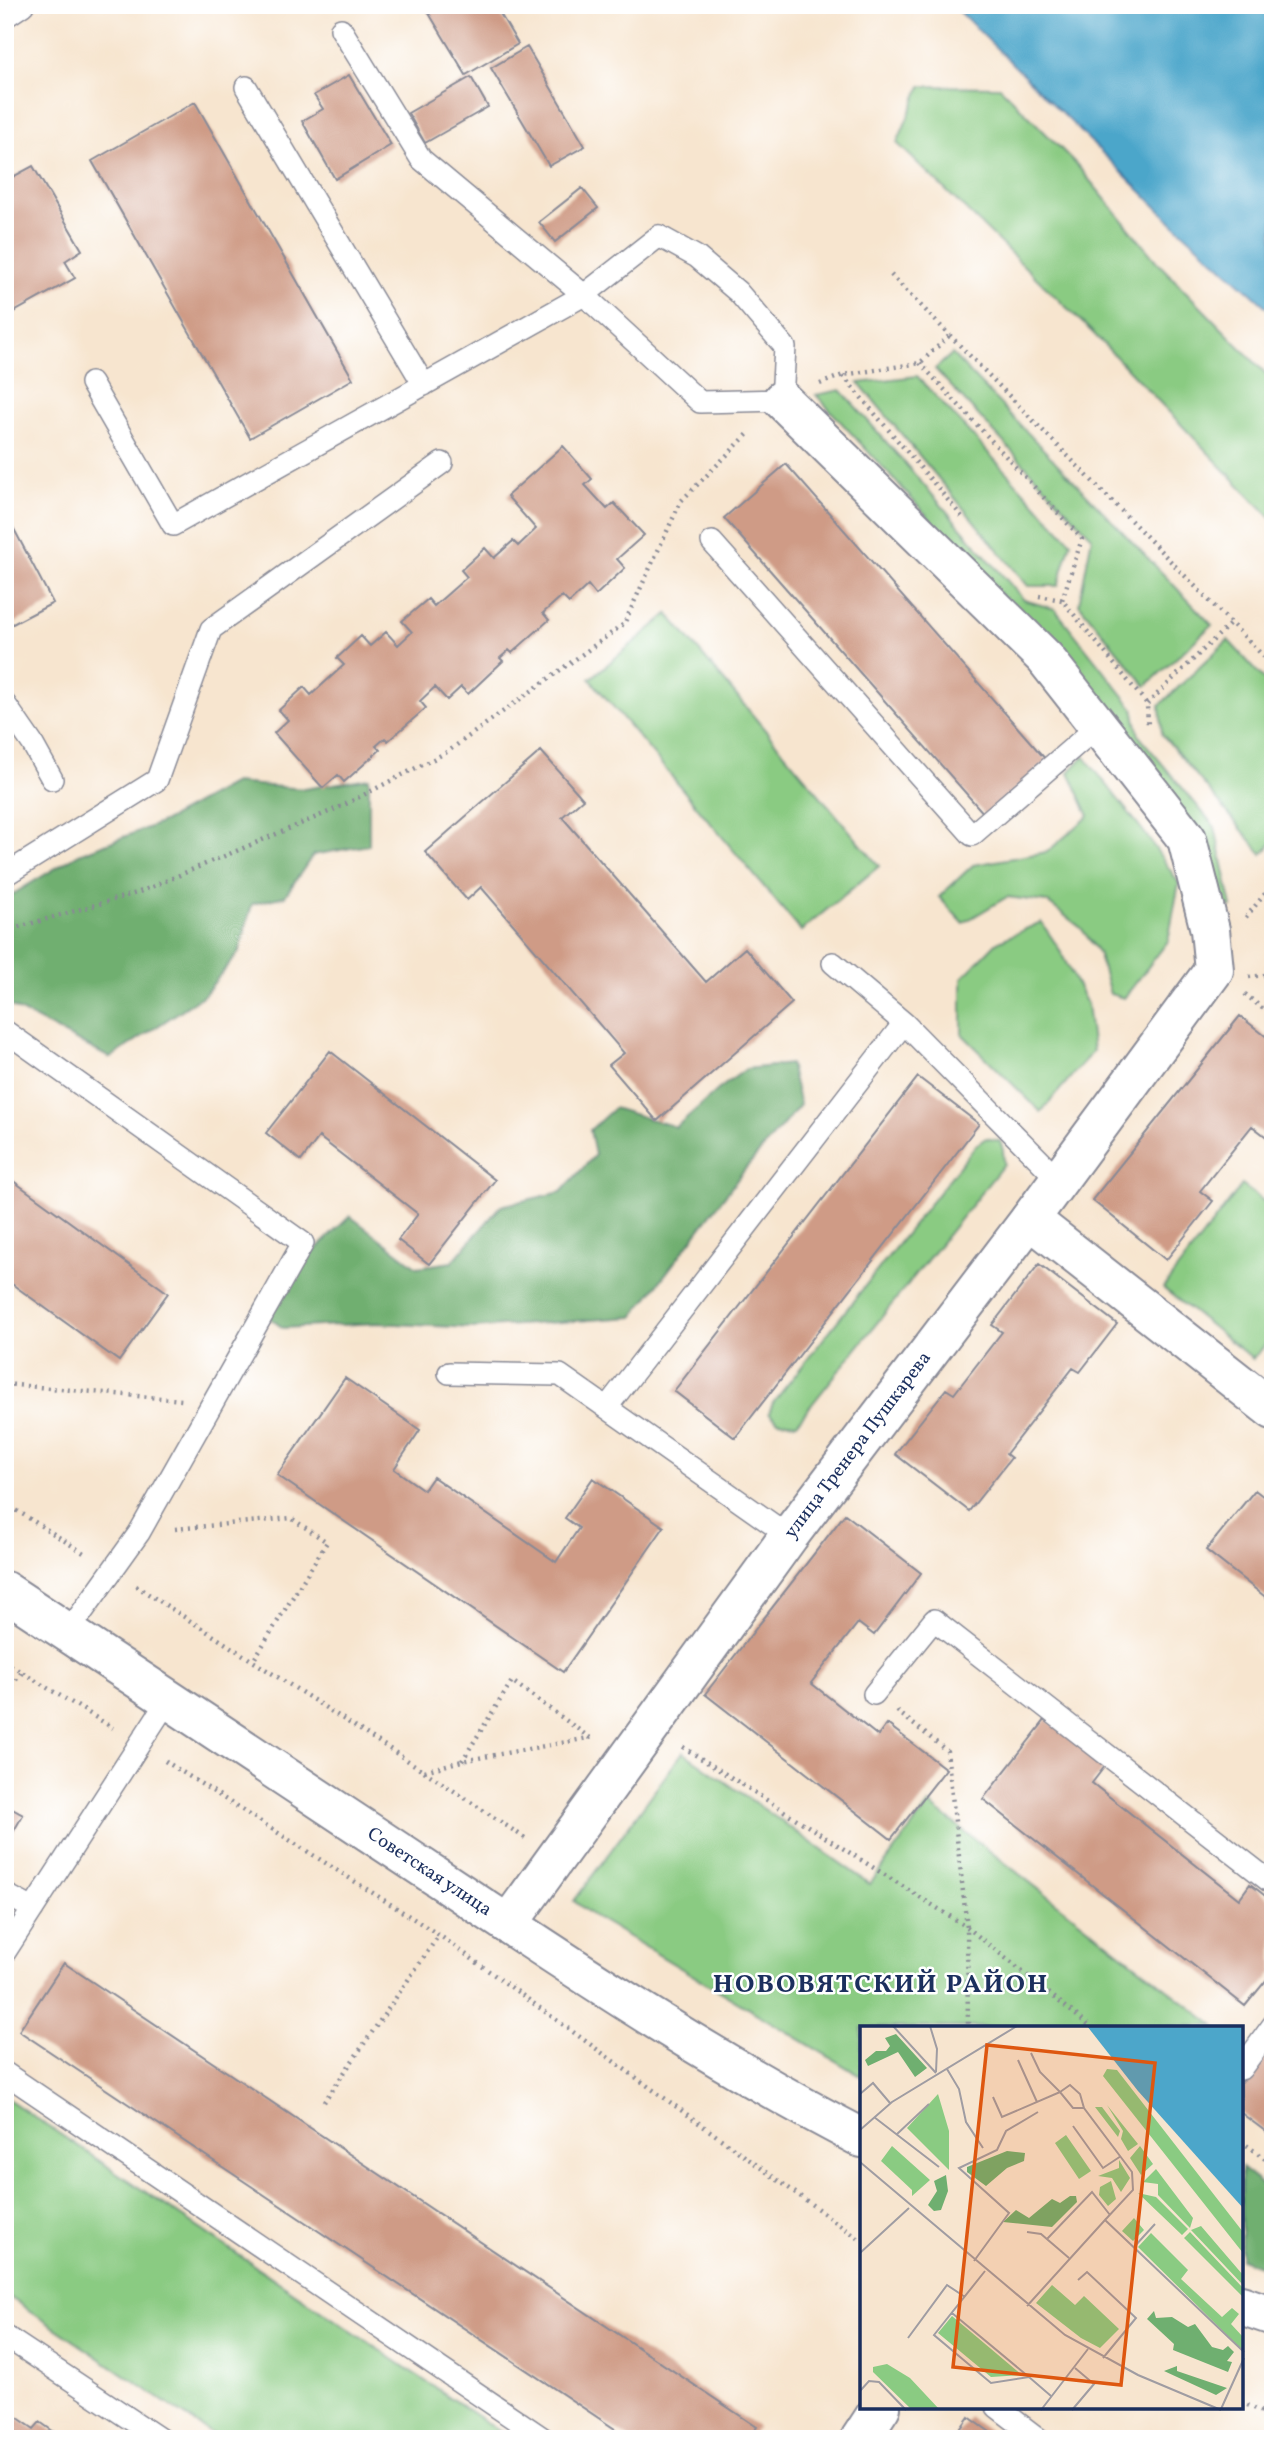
<svg xmlns="http://www.w3.org/2000/svg" width="1278" height="2444" font-family="Vollkorn,serif">
	<style>
		.green { fill: #8acb82; stroke: #527d70; stroke-width: 2 }
		.forest { fill: #6faf70; stroke: #456f67; stroke-width: 2 }
		.water { fill: #4ca6ca; stroke: #346a94; stroke-width: 2 }
		.building { fill: #cf9b86 }
		.lines { fill: none; stroke-linecap: round; stroke-linejoin: round }
		.service-casing { stroke: #898a96; stroke-width: 24 }
		.minor-casing { stroke: #898a96; stroke-width: 42 }
		.primary-casing { stroke: #898a96; stroke-width: 42 }
		.path { stroke: #898a96; stroke-width: 4.5; stroke-dasharray: 2 5; stroke-linecap: butt }
		.service { stroke: #fff; stroke-width: 21 }
		.minor { stroke: #fff; stroke-width: 38 }
		.primary { stroke: #fff; stroke-width: 38 }
		.labels { text-anchor: middle; dominant-baseline: central; stroke-width: 5; stroke-linejoin: round; paint-order: stroke }
		.street-label { font-size: 19px; fill: #1b2f5e; stroke: #fff }
		.district-label { font-size: 26px; font-weight: bold; letter-spacing: 2px; fill: #1b2f5e; stroke: #fff }
		.inset-road { fill: none; stroke: #9f9ca2; stroke-width: 2 }
		.view { fill: #de5710; fill-opacity: 0.15; stroke: #de5710; stroke-width: 3.5 }
		.inset-edge { fill: none; stroke: #1b2f5e; stroke-width: 3.5 }
	</style>
	<rect width="100%" height="100%" fill="#fff"/>
	<filter id="ink" filterUnits="userSpaceOnUse"><feTurbulence type="fractalNoise" baseFrequency=".0143" numOctaves="2"/><feDisplacementMap in="SourceGraphic" scale="14" xChannelSelector="R" yChannelSelector="G"/><feConvolveMatrix kernelMatrix="1 2 1 2 8 2 1 2 1" color-interpolation-filters="sRGB"/></filter>
	<filter id="wash" filterUnits="userSpaceOnUse"><feTurbulence type="fractalNoise" baseFrequency=".00686" numOctaves="4" result="noise"/><feDisplacementMap in="SourceGraphic" scale="28" xChannelSelector="R" yChannelSelector="G"/><feGaussianBlur stdDeviation="1.57" result="paint"/><feColorMatrix in="noise" values="0 0 0 0 0 0 0 0 0 0 0 0 0 0 0 0 0 1.4 0 .05"/><feComposite in="paint" operator="in"/></filter>
	<g filter="url(#wash)">
		<rect width="100%" height="100%" fill="#f7e5cf"/>
		<path class="green" d="M921,86L1000,87L1077,165L1157,262L1273,381V520L1093,333L897,143Z
			M952,354L1212,625L1146,686L1079,604L1092,537L935,369Z
			M917,376L1071,542L1058,586H1028L859,383Z
			M841,390L1024,600L1055,609L1133,708L1139,736L1215,827L1232,907L1219,909L1023,620L816,395Z
			M668,614L879,866L801,931L590,679Z
			M1228,640L1273,689V842L1262,854L1162,734L1160,705Z
			M1084,756L1144,832L1179,883L1168,941L1124,998L1110,994L1098,952L1081,928L1047,902L1007,897L963,923L939,897L973,865L1047,852L1089,816L1069,772Z
			M1041,922L1058,947L1087,1004L1093,1051L1041,1112L962,1034V978L997,942Z
			M986,1138L1000,1141L1003,1150L1004,1164L797,1423L778,1421L769,1413L773,1403L976,1145Z
			M1242,1185L1273,1208V1336L1253,1359L1163,1288Z
			M683,1752L870,1884L929,1804L1215,2026L862,2028L861,2076L592,1915L574,1901Z
			M5,2097L511,2439H219L5,2294Z"/>
		<path class="forest" d="M369,778V845L313,855L285,896L252,904L239,952L204,995L110,1058L5,1003V899L79,854L163,822L234,783L304,789Z
			M790,1064L800,1105L746,1168L633,1317L473,1328L377,1323L283,1328L263,1313L304,1261L350,1216L417,1267L452,1262L501,1206L561,1192L595,1155L590,1130L614,1108L676,1127L719,1089L746,1069Z
			M1241,2168L1273,2193V2271L1241,2259Z"/>
		<path class="water" d="M953,5H1273V313L1173,223Z"/>
		<g id="blocks">
			<path class="building" d="M424,5H495L518,44L466,75Z
				M527,47L585,146L549,166L491,68Z
				M349,75L391,145L335,179L302,121L323,109L314,95Z
				M471,77L488,107L425,143L408,113Z
				M195,102L353,379L250,438L92,161Z
				M33,166L82,250L65,261L75,278L5,317V181Z
				M582,188L598,208L555,242L539,222Z
				M563,446L592,479L585,485L607,509L614,503L644,535L617,559L625,568L596,595L588,585L569,603L562,596L543,613L549,620L512,653L509,650L500,658L503,661L468,694L461,687L447,700L435,687L420,701L426,708L388,741L385,738L376,746L380,750L344,782L338,775L323,788L274,733L288,720L279,710L304,687L311,695L344,665L337,658L361,636L370,646L386,632L398,645L412,632L402,621L428,599L434,606L467,577L461,570L485,548L494,558L513,541L518,546L536,529L507,496Z
				M786,464L1047,761L985,815L724,518Z
				M5,512L53,603L5,628Z
				M541,751L583,799L562,817L706,982L745,948L792,1003L657,1121L609,1065L624,1053L481,887L467,900L425,852Z
				M1240,1016L1273,1042V1142L1252,1126L1200,1191L1213,1201L1166,1260L1092,1200Z
				M330,1051L495,1180L429,1264L398,1240L418,1214L319,1137L301,1161L266,1133Z
				M918,1077L979,1124L735,1438L674,1391Z
				M5,1175L168,1293L119,1361L5,1279Z
				M1039,1264L1117,1324L1080,1372L1073,1368L1006,1454L1011,1458L969,1511L895,1454L946,1389L954,1394L1002,1332L992,1325Z
				M345,1378L420,1430L394,1469L424,1490L433,1477L556,1562L579,1528L565,1518L593,1478L664,1527L563,1672L277,1475Z
				M1255,1490L1273,1504V1603L1206,1550Z
				M845,1514L921,1573L874,1635L858,1623L811,1683L878,1736L887,1724L946,1769L891,1839L705,1694Z
				M1046,1719L1105,1766L1092,1783L1239,1899L1250,1884L1273,1902V1972L1245,2006L983,1799Z
				M5,1805L23,1815L5,1846Z
				M64,1963L757,2427L749,2439H630L19,2031Z
				M1273,2042V2137L1241,2113V2083Z
				M5,2409L34,2429L40,2422L64,2439H5Z
				M969,2417L1000,2439H953Z"/>
		</g>
	</g>
	<g filter="url(#ink)">
		<use href="#blocks" fill-opacity="0" stroke="#898a96" stroke-width="2"/>
		<g class="lines">
			<g class="service-casing">
				<path id="service" d="M5,17L23,5
					M246,87L424,385
					M91,383L173,525L584,295L700,402L782,400L785,347L738,292L697,257L659,236L584,295L421,159L341,29
					M712,542L972,835L1098,726
					M5,704L32,743L52,779
					M5,875L157,780L211,629L442,463
					M833,963L904,1023
					M5,1031L303,1243L139,1533L68,1632
					M449,1373L560,1375L789,1536
					M607,1407L904,1023L1060,1181
					M874,1694L934,1620L1273,1884
					M5,1894L33,1909
					M5,1952L168,1700
					M1241,2069L1273,2025
					M5,2073L544,2439
					M5,2336L160,2439
					M997,2407L1039,2439"/>
			</g>
			<g class="minor-casing">
				<g id="minor">
					<path d="M782,400L1045,658L1187,839L1210,930L1214,970L1030,1219"/>
					<path id="s1" d="M508,1924L789,1536L1030,1219L1273,1410"/>
					<path d="M860,2439L881,2407"/>
				</g>
			</g>
			<g class="primary-casing">
				<g id="primary">
					<path id="s2" d="M5,1591C159,1692 311,1794 464,1895C593,1981 724,2067 862,2138"/>
					<path d="M1241,2305L1273,2316"/>
				</g>
			</g>
			<path class="path" d="M891,275L1273,666
				M920,363L1082,539L1062,600L1147,704L1148,726
				M843,376L964,519
				M820,384L843,375L920,363L950,335
				M1039,596L1062,600
				M1147,704L1230,624
				M1246,917L1273,884
				M5,931L137,893L338,808L447,752L624,624L681,501L750,432
				M1249,977L1273,974
				M1245,994L1273,1017
				M5,1384L182,1400
				M5,1503L87,1555
				M175,1529L291,1518L327,1542L253,1661
				M136,1586L424,1771L462,1761L594,1737
				M5,1662L113,1728
				M5,1698L21,1672
				M897,1711L947,1751L967,1927L968,2028
				M683,1747L967,1927L1092,2028
				M165,1761L439,1935L862,2241
				M462,1761L512,1681L590,1738
				M424,1771L525,1838
				M324,2102L439,1935
				M1241,2141L1273,2165
				M1241,2402L1273,2417"/>
			<use href="#service" class="service"/>
			<use href="#minor" class="minor"/>
			<use href="#primary" class="primary"/>
		</g>
	</g>
	<g class="labels">
		<g class="street-label">
			<text stroke="none"><textPath href="#s1" startOffset="593">улица Тренера Пушкарева</textPath></text>
			<text stroke="none"><textPath href="#s2" startOffset="509">Советская улица</textPath></text>
		</g>
		<g class="district-label">
			<text x="881" y="1985">НОВОВЯТСКИЙ РАЙОН</text>
		</g>
	</g>
	<g transform="translate(860 2026)">
		<rect width="383" height="383" fill="#f7e5cf"/>
		<path d="M247,43L257,44L383,206V227L243,50ZM78,68L89,105V144L47,102ZM247,79L278,118L268,125L261,113L263,105ZM235,81H242L260,105L258,111ZM206,109L231,145L219,153L195,117ZM32,120L70,154L52,170V164L21,135ZM280,120L293,138L281,149L270,132ZM259,134L270,152L261,166L252,152L238,150L259,142ZM296,143L333,192L330,202L298,169V158L283,156ZM251,155L256,173L248,180L239,169L240,161ZM278,167L296,171L328,203L322,209ZM274,192L284,204L273,215L262,205ZM341,200L383,249V259L331,204ZM330,206L383,262V271L324,212ZM291,207L328,244L321,253L362,291L372,282L379,288L371,298L383,311V325L278,221ZM192,259L215,279L224,270L259,303L240,322L221,312L176,277ZM92,290L162,349L131,351L78,307ZM27,338L50,352L79,383H51L13,346V341Z" fill="#8acb82"/>
		<path d="M36,8L67,42L55,51L38,26L8,40L5,34L16,25H26L30,20L25,12ZM147,125L165,127L164,135L147,142L126,160L107,146V141ZM86,149L88,165L81,184L74,185L68,179L77,165L74,155ZM210,170H216L217,176L192,201L143,196L156,184L169,192L192,173L200,177ZM294,285L296,292L312,291L328,301L335,298L352,321L363,324L368,320L374,326L367,335L372,336L368,346L313,324L314,318L287,293ZM317,340V345L367,362L356,369L304,345Z" fill="#6faf70"/>
		<path d="M227,0H383V182L278,65Z" fill="#4ca6ca"/>
		<path class="inset-road" d="M33,0L76,47M70,0L77,23L76,46M171,27L180,46L200,66L210,59L220,68L224,82L272,146L273,164L245,194M158,34L177,76M87,43L99,63L106,96L123,122M0,68L13,57L30,77M133,71L142,91L200,66L213,82H224M14,91L79,141M213,100L243,142L261,130M0,104L32,76L157,0M36,109L69,78M0,136L205,309L278,349L361,384M167,206L181,208L209,232M187,213L232,166L250,189M274,221L295,198M0,227L49,182M114,235L149,187L99,142L137,124L146,105L178,86M125,245L74,309L131,357L169,351L191,370M218,254L227,246L276,292L243,332M167,280L245,194L384,326M92,287L169,351M48,312L87,259L105,271M0,365L9,355L19,356L46,384M361,383L384,332M181,384L228,323M212,384L234,358L215,342"/>
		<path class="view" d="M127,19L295,37L261,359L93,341Z"/>
		<rect width="383" height="383" class="inset-edge"/>
	</g>
	<rect width="1278" height="2444" fill="none" stroke="#fff" stroke-width="28"/>
</svg>
